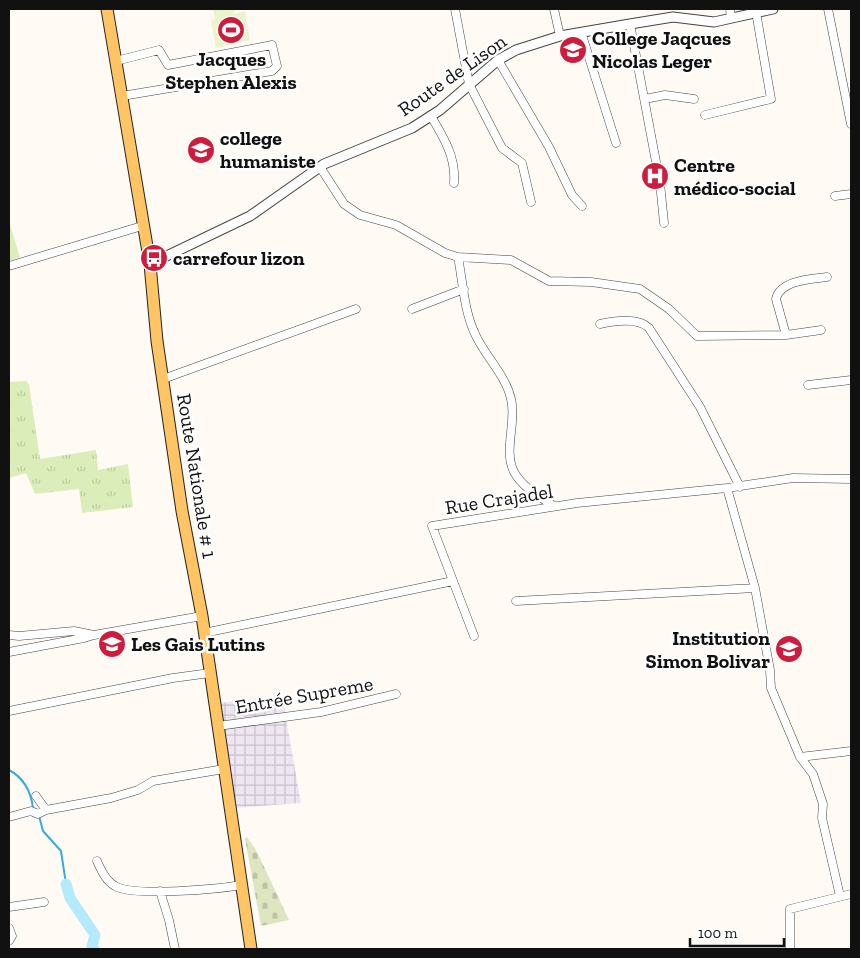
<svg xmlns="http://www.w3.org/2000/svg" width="860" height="958" font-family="'Zilla Slab',serif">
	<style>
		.industrial { fill: url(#industrial-grid) }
		.grass { fill: url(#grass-tufts) }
		.cemetery { fill: url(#cemetery-stones) }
		.pitch { fill: #ecf4cc }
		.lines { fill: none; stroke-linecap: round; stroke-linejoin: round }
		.stream { stroke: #35add8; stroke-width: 2 }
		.river { stroke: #b4eafb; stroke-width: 11 }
		.minor-casing { stroke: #444; stroke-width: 9 }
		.tertiary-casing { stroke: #444; stroke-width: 11 }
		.primary-casing { stroke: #222; stroke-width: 13 }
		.minor { stroke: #fff; stroke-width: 8 }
		.tertiary { stroke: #fff; stroke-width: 9 }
		.primary { stroke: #ffc564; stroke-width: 11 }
		.labels { text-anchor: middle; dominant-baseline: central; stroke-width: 5; stroke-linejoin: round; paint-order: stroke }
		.poi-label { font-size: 20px; font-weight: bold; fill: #111; stroke: #fff; text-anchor: start }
		.street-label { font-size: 20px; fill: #111; stroke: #fff }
	</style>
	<defs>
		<pattern id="industrial-grid" width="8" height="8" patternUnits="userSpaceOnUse" patternTransform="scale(1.25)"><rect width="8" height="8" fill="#ede5ef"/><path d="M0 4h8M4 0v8" fill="none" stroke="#cac3cc"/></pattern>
		<pattern id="grass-tufts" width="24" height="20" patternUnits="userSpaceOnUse" patternTransform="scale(1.25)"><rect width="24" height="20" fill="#dbeeb9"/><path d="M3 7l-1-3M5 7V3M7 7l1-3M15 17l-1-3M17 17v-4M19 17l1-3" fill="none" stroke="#bbcb9e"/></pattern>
		<pattern id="cemetery-stones" width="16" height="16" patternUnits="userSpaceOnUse" patternTransform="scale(1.25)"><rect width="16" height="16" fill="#dee5c1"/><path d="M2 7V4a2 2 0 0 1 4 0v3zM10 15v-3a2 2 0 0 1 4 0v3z" fill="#bdc3a5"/></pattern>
	</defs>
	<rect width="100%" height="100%" fill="#fffbf4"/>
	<path class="industrial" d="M282,696L301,803L235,808L219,703Z"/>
	<path class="grass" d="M9,222L20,257L9,261Z
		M26,381L29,384L40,459L96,450L98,470L128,464L133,507L82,513L79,489L35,494L26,473L9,478V382Z"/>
	<path class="cemetery" d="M247,837L256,850L289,920L261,926L245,839Z"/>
	<path class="pitch" d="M220,9H233L235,14L245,11L250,40L216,48L211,21L215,19L213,10Z"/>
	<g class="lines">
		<path class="stream" d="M9,770C24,778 31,792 33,808
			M39,816L43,831L61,851L66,884"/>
		<path class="river" d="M66,884L70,898L95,935L92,946L94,949"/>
		<g class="minor-casing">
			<path id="minor" d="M455,9L469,84L502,148L522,163L531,202
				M554,9L560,36
				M730,9L731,18
				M828,9L851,124
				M630,24L660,183L664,223
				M581,32L616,143
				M498,60L549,147L572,195L582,206
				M116,61L159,50L168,65L272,45L277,66L272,71L122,96
				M645,99L665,95L694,99
				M705,115L771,99L756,12
				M431,116C444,138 456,157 454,183
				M320,167L344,204L360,215L396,225L445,253L458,257L511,260L549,281L591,282L640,289L669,309L697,336L786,335L821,330
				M835,196L851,194
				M458,257C463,283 464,312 476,336C486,357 506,376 511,399C517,422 503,450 514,472C523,488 539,496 554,506
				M9,266L142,226
				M412,309L464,289
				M600,324C614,321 638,317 649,328L700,407L740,487
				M786,335L776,299C780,280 811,279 827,277
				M163,379L356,309
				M808,385L851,380
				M727,488L755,588L770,670L771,688L800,757L813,774L823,804L822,818L840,896
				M453,581L474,636
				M516,601L755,588
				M204,633L453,581L432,526L577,503L727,488L793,478L851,479
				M9,635L19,636L74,631L94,635L202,616
				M9,652L84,638L94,635
				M9,711L173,678L210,673
				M218,726L321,712L396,694
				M800,757L851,751
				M36,796L46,810L111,798L138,790L153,781L224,769
				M9,817L31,811L38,814L46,810
				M97,861C101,870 106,881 115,886C133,897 218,889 242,885
				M160,891L169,920L175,949
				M9,907L44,902
				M9,928L12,936L9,941
				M790,949V909L851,894"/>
		</g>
		<g class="tertiary-casing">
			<path id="tertiary" d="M150,264L250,216L324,164L412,128L440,110L498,60L516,50L560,36L630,24L673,17L714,22L773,9"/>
		</g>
		<g class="primary-casing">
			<path id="primary" d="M107,9L150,264L157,341L182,511L202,616L251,949"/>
		</g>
		<use href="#minor" class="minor"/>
		<use href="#tertiary" class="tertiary"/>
		<use href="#primary" class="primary"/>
	</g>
	<defs>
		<g id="stadium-disc" transform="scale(1.4375)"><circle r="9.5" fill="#cd1c3c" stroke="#fff"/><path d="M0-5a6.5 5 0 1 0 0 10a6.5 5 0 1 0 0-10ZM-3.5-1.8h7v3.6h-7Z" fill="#fff"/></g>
		<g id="school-disc" transform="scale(1.4375)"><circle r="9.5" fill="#cd1c3c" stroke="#fff"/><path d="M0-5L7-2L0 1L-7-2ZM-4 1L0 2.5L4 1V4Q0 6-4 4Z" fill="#fff"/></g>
		<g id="hospital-disc" transform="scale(1.4375)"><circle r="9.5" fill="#cd1c3c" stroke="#fff"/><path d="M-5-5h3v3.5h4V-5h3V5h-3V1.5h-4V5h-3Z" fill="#fff"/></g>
		<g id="bus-disc" transform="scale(1.4375)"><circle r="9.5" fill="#cd1c3c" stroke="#fff"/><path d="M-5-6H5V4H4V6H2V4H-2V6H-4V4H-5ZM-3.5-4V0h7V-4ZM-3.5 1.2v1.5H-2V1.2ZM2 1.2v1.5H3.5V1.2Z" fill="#fff"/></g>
	</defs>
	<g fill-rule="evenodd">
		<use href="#stadium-disc" x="231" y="30"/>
		<use href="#school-disc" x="573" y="50"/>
		<use href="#school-disc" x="201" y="150"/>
		<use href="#hospital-disc" x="655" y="176"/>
		<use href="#bus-disc" x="154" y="258"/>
		<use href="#school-disc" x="112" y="644"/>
		<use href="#school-disc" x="789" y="649"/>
	</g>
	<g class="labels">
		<g class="poi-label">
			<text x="592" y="38">College Jaqcues<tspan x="592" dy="23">Nicolas Leger</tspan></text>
			<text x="231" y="59" text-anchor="middle">Jacques<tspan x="231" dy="23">Stephen Alexis</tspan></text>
			<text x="220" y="138">college<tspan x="220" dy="23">humaniste</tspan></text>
			<text x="674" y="165">Centre<tspan x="674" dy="23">médico-social</tspan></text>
			<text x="173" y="258">carrefour lizon</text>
			<text x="770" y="638" text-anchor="end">Institution<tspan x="770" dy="23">Simon Bolivar</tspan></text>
			<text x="131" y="644">Les Gais Lutins</text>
		</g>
		<g class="street-label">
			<text transform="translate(452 75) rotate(-35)">Route de Lison</text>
			<text transform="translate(197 476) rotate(81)">Route Nationale # 1</text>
			<text transform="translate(499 499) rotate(-9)">Rue Crajadel</text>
			<text transform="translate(304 695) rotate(-10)">Entrée Supreme</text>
		</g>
	</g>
	<rect width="860" height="958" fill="none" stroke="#111111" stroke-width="20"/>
	<path d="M690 938v8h94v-8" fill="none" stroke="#111111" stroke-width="2.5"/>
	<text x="698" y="938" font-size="15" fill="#111111" stroke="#ffffff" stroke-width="4" paint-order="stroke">100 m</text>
</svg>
